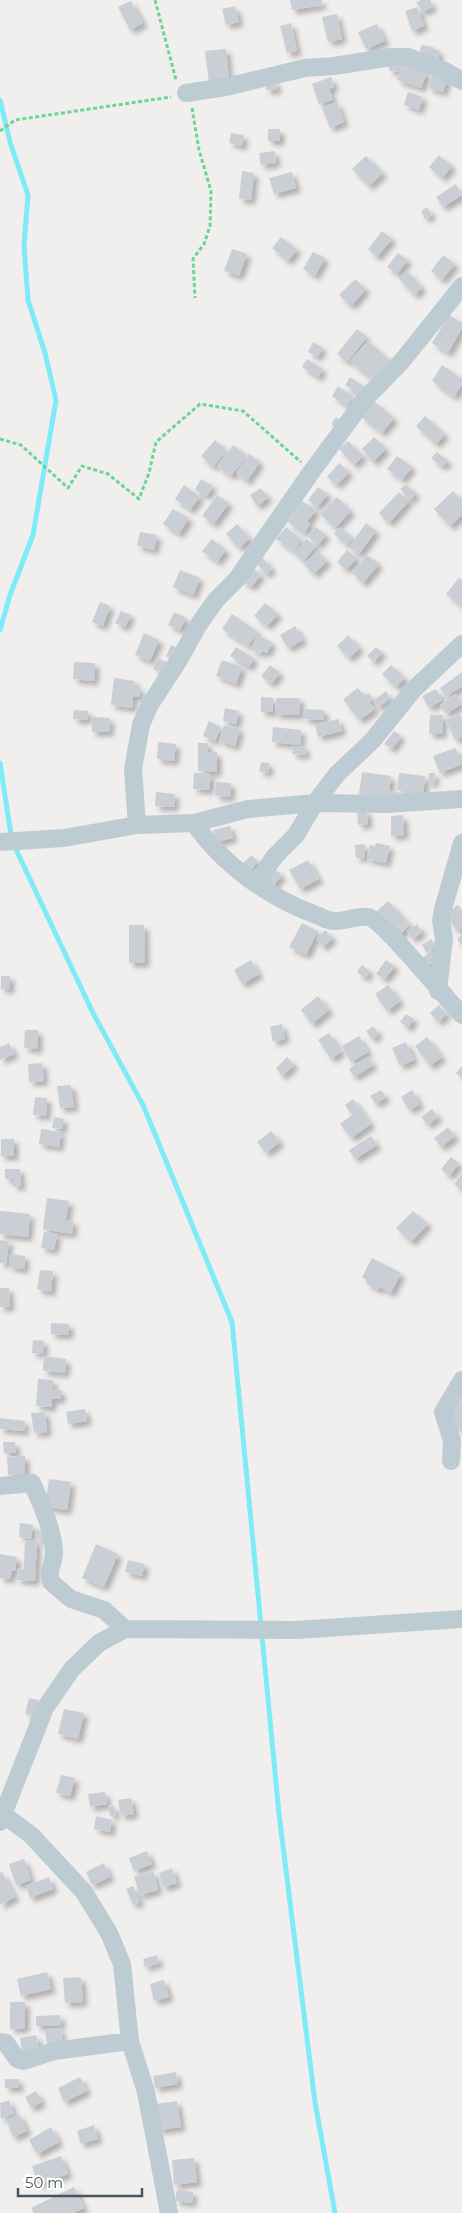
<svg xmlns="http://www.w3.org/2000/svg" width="462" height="2213" font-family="Montserrat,sans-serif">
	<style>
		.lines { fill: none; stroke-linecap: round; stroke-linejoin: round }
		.stream { stroke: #7febf6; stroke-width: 5 }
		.building { fill: #c9cfd4; filter: url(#shadow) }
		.path { stroke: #6bd594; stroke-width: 3; stroke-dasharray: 4 2.5; stroke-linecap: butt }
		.minor { stroke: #bdcbd2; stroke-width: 18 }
	</style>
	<defs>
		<filter id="shadow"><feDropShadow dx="4.5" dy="4.5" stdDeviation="2.5" flood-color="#0004"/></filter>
	</defs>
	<rect width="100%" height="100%" fill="#f1eeee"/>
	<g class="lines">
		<path class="stream" d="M0,100L10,142L28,195L24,246L28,300L45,353L56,400L33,535L10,595L0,630
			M0,763L12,841L93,1013L143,1105L232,1322L279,1814L315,2102L335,2213"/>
	</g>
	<path class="building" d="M290,0H322V5L292,10Z
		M421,0H430L433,7L422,12L416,2Z
		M131,1L143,23L130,30L118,7Z
		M235,6L239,22L226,25L222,9Z
		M417,7L424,26L412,31L405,11Z
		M337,14L342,39L328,42L322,17Z
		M291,23L297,51L287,53L280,26Z
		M377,24L385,41L366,49L358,32Z
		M421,45L433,47V49L439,50L438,60L419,57Z
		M226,49L229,80L209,83L205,51Z
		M390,61L400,63L398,72L389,71Z
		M403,63L427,72L421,88L397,80Z
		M432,75L447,79L443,92L428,88Z
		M331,77L334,87L329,89L333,100L319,104L312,84Z
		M276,81L277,90H266V82Z
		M408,92L423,97L419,110L404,105Z
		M337,102L344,122L330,128L322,108Z
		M268,129H280V141H268Z
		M231,133L244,135L242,146L229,143Z
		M275,151L276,163L261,165L259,153Z
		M439,155L452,166L442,178L429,167Z
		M366,156L383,173L369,186L352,169Z
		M242,171L254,173L251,200L239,199Z
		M292,172L296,188L274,194L269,178Z
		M456,184L462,195L443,207L436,197Z
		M427,207L432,215L425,219L421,211Z
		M382,231L392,239L377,257L368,249Z
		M281,237L297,249L288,261L272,248Z
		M232,249L247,254L239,276L224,271Z
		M313,252L325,258L315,276L303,269Z
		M398,253L408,260L397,274L387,267Z
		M443,255L455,264L442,280L431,271Z
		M407,271L422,287L415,295L399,279Z
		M355,279L366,289L351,306L339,295Z
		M449,315L462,323V328L448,353L432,343Z
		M357,329L367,337L347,362L337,354Z
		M368,341L391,361L373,381L350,361Z
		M313,342L323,348L317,357L308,352Z
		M307,359L323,369L318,377L302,367Z
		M442,365L462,379V385L454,397L432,381Z
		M350,377L366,388L361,395L345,385Z
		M338,386L354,397L347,406L332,396Z
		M374,401L394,418L382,433L361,417Z
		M425,416L445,434L436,444L416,426Z
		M336,417L343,422L338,429L331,424Z
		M374,437L386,449L373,462L362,449Z
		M215,440L227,451L213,467L201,456Z
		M348,441L363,456L354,465L339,449Z
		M233,445L247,455L231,476L217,466Z
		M437,452L448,461L442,467L431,458Z
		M249,454L260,462L247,481L236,473Z
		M397,456L412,467L402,480L387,469Z
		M339,463L349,472L337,485L327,477Z
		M201,479L213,486L207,496L195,490Z
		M406,484L416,494L410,500L400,489Z
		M184,485L200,497L190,510L175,499Z
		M318,487L328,494L317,507L308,500Z
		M261,488L268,498L257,506L250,495Z
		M453,491L462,500V515L450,526L434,509Z
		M399,492L409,501L389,523L379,513Z
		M217,495L229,503L214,524L202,516Z
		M337,497L351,511L335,528L320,514Z
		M302,501L316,510L307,522L310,524L304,533L288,522Z
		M173,509L189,518L179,534L163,524Z
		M366,523L376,531L359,554L349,547Z
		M237,524L250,538L239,548L226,534Z
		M286,527L302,540L294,552L276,539Z
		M316,527L326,535L318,545L308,537Z
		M340,527L353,538L347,545L334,534Z
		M140,532L157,535L154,550L137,546Z
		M212,539L226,550L217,562L202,551Z
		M306,539L316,546L304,561L294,553Z
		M347,550L357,558L346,570L337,562Z
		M317,551L327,561L314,574L304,564Z
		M367,555L379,564L363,583L352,573Z
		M262,557L272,569L266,574L256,563Z
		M252,567L261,575L251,587L241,580Z
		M180,570L200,578L193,595L173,587Z
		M459,578L462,580V607L446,594Z
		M100,602L110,606L103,626L92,622Z
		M265,603L278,614L267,626L254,616Z
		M121,611L131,615L125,627L115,623Z
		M174,612L186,618L180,630L168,625Z
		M232,614L258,632L248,646L222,629Z
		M295,626L303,640L288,648L280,635Z
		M144,633L159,640L150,661L135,655Z
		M257,635L272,642L267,653L262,651L261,654L251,649Z
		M348,635L360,648L349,658L337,646Z
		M171,645L179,649L174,660L166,656Z
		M236,647L254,658L249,667L230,656Z
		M376,647L382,652L374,662L367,656Z
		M158,658L168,663L163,673L153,669Z
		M222,660L242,667L236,684L216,676Z
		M74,662L95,663L94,681L73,679Z
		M270,665L280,673L271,684L261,676Z
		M391,665L405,678L396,687L382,674Z
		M462,672V686L446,697L440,688Z
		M114,678L135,681L134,687H140L139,697L133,696L132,708L111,705Z
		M358,688L365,696L369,693L373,699L369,702L375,709L359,720L343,699Z
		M436,689L442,700L429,708L422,696Z
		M386,691L390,698L378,707L373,701Z
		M455,694L462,704L446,714L440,705Z
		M261,697L273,698V712H261Z
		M276,698H300L299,715L275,714Z
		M225,708L239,711L236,724L223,721Z
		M304,709L324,710V720L304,719Z
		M74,710L88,711L87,720L73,719Z
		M460,714L462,720V737L455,740L446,720Z
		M430,715H443L442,734H429Z
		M92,717L110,718L109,732H92Z
		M338,719L342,731L318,737L315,725Z
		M209,721L221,727L215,741L203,736Z
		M224,725L240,729L235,746L219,741Z
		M273,727L301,730L300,745L272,742Z
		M394,731L401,736L392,749L384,744Z
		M158,742L176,744L174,761L157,759Z
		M198,743H208L207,752H217V772L198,771Z
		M293,746L306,747L305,755L292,754Z
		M455,748L462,764L440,773L433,756Z
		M261,762L269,763L268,773L259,771Z
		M362,772L391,776L389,791L399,792L398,799L359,794Z
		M194,773L211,774L209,790L193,789Z
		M399,773L425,776L423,798L402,795L403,791L397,790Z
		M429,773H435L434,783H428Z
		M216,782L231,783L230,797L215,796Z
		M156,792L175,794L174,807L155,806Z
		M367,810L368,824L358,825L357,811Z
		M403,815L404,835L391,836V816Z
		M230,826L233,838L216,842L213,830Z
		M376,843L390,846L386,863L367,859L370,845L375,846Z
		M365,844V857L356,858L355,845Z
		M251,855L258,861L250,871L242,864Z
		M308,860L319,879L300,889L289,870Z
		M275,869L282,875L272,887L265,882Z
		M388,901L410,925L397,937L375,913Z
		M458,905L462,911V928L457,931L445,914Z
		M302,923L318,931L306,955L289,947Z
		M417,924L422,932L412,939L407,931Z
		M129,925H144L145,963H129Z
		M325,930L333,938L323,947L316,939Z
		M462,935V946L457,939Z
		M431,939L436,947L427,953L422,945Z
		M432,951L437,960L425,968L419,960Z
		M251,960L259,974L242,984L234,970Z
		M386,960L395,966L385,979L376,974Z
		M362,965L370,971L365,978L357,972Z
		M1,976H10V989H1Z
		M388,985L400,1001L387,1011L375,994Z
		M318,996L329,1010L312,1024L301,1010Z
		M439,1005L447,1014L438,1022L430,1013Z
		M406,1014L414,1019L408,1028L400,1022Z
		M282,1024L285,1039L273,1042L270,1027Z
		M373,1026L379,1034L372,1039L366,1031Z
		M25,1030H38V1049L24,1048Z
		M329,1033L341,1052L331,1059L318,1040Z
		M359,1036L368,1052L351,1062L342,1046Z
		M427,1037L442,1057L430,1066L415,1046Z
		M406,1042L414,1060L400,1066L392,1048Z
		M9,1043L14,1054L0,1060V1047Z
		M287,1057L294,1065L282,1076L276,1068Z
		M368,1057L373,1065L354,1077L349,1069Z
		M42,1063L44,1081L29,1082L28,1064Z
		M462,1066V1078L456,1073Z
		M71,1085L74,1107L60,1108L57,1086Z
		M381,1090L386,1097L376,1104L370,1096Z
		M412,1090L420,1104L409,1110L401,1097Z
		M35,1097L47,1098L46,1116L33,1115Z
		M353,1099L371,1124L351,1138L340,1124L352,1115L345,1105Z
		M432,1109L438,1117L428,1125L421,1117Z
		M54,1117L64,1119L62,1129L52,1128Z
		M448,1127L455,1136L441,1147L434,1138Z
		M41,1129L61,1132L59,1147L39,1144Z
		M271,1131L280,1142L266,1153L257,1142Z
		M371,1136L377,1145L355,1159L349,1150Z
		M1,1139H14V1156H1Z
		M451,1157L459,1164L449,1176L441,1169Z
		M5,1169H20L21,1186H13V1179H5Z
		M462,1174V1190L454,1184Z
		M47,1198L69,1201L66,1220L73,1221L72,1234L43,1229Z
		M0,1211L30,1214L28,1237L0,1234Z
		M413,1211L428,1224L411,1242L396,1228Z
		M44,1232L57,1234L54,1250L41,1248Z
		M0,1240L9,1241L6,1264L0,1263Z
		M10,1254L25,1256L24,1269L9,1267Z
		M372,1258L401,1273L391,1293L380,1287L378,1290L366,1283L367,1280L362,1277Z
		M40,1270L53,1271L51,1292L37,1289Z
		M0,1288H9L10,1307H0Z
		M51,1323L69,1324V1335L51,1334Z
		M33,1340L44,1341L43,1354L32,1353Z
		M44,1356L66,1359L65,1373L43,1371Z
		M38,1379L53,1380V1389L61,1390V1399H52V1407L36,1406Z
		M462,1399V1431L447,1420Z
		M85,1409L87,1421L68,1424L66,1412Z
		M45,1412L47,1432L34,1433L31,1413Z
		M0,1418L25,1421L24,1431L0,1429Z
		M3,1442H15L16,1453H4Z
		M25,1456V1474L8,1475L7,1457Z
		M49,1479L71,1482L67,1510L45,1507Z
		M20,1523L33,1525L31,1539L19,1537Z
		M37,1530L44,1532L42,1540L35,1538Z
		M25,1540L37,1541L35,1581L17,1580L18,1568L24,1569Z
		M96,1544L118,1554L104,1587L82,1578Z
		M0,1554L17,1557L15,1571L12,1570L10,1579L0,1578Z
		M128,1560L145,1564L142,1576L125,1572Z
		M29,1698L38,1700L35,1716L25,1714Z
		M64,1709L84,1713L78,1739L58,1734Z
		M61,1775L75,1778L70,1796L56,1793Z
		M105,1792L107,1804L90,1807L88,1794Z
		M131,1798L134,1814L121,1816L118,1800Z
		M114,1806L116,1815L110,1816L108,1807Z
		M96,1816L112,1820L110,1832L94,1829Z
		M147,1851L152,1864L134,1871L129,1858Z
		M24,1859L31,1880L16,1885L9,1864Z
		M104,1863L110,1877L92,1885L86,1872Z
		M172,1868L177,1883L163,1887L159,1873Z
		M153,1871L158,1890L140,1895L134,1877Z
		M2,1872L15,1897L0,1905V1873Z
		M49,1877L53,1889L30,1898L26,1886Z
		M133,1886L140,1902L133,1905L126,1889Z
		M157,1955L159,1963L145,1967L143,1959Z
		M47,1972L51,1989L21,1996L17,1979Z
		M81,1977L83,2002L65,2003L63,1978Z
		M164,1980L169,1997L154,2001L150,1984Z
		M10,2002H25V2028L10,2029Z
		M60,2015L61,2025L36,2026V2016Z
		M60,2028L64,2046L48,2049L45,2031Z
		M36,2035L40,2054L23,2057L20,2038Z
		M176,2072L178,2084L155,2088L153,2076Z
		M80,2077L87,2091L64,2102L58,2088Z
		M5,2079H19V2088H5Z
		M36,2091L42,2102L31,2108L25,2097Z
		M9,2100L14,2114L1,2119L0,2103Z
		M177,2101L181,2127L158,2130L155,2104Z
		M19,2114L27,2131L13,2137L6,2120Z
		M94,2125L98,2139L81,2144L77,2131Z
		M51,2127L59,2142L37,2154L29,2140Z
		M61,2156L68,2174L38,2185L32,2166Z
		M194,2158L197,2182L174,2185L172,2160Z
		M74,2187L84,2208L74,2213H34L31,2208Z
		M177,2190L193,2192L192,2203L175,2201Z"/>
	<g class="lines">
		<path class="path" d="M155,0L176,80
			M192,108L199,150L211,191L210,226L204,244L193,259L195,298
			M0,131L15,120L171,97
			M0,439L21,445L68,488L82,466L108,474L139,499L149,473L156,442L200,404L243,411L301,462"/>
		<path class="minor" d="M186,93L226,87L305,68L334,66L391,57H408L445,71L462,81
			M194,823C222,864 269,898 316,915C322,917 328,921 334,921C345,922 358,915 368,917C383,920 446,999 462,1015
			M137,825L133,769L141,725L149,706L179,660L199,624L216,600L237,579L312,471L366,398L402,361L462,286
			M0,842L64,838L137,825L194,823L248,809L315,803L337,774L372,741L413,690L462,644
			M256,883L275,856L296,835L315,803L387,804L462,799
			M438,991L444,938L441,921L443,909L462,843
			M451,1461L452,1441L443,1412L462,1380
			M0,1486L32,1483C41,1503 53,1530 54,1551C55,1563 47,1567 51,1582L71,1599L104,1610L125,1629
			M0,1822L45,1708L72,1669L99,1643L125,1629L296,1630L462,1619
			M130,2041L146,2092L169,2213
			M0,2042L6,2043L17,2059L24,2061L54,2051L130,2041L122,1964L109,1933L84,1892L31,1835L4,1815"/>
	</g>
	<path d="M18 2188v8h124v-8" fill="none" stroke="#44555e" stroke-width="2.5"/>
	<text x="25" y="2188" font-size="15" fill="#44555e" stroke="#ffffff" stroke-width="4" paint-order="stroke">50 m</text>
</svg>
